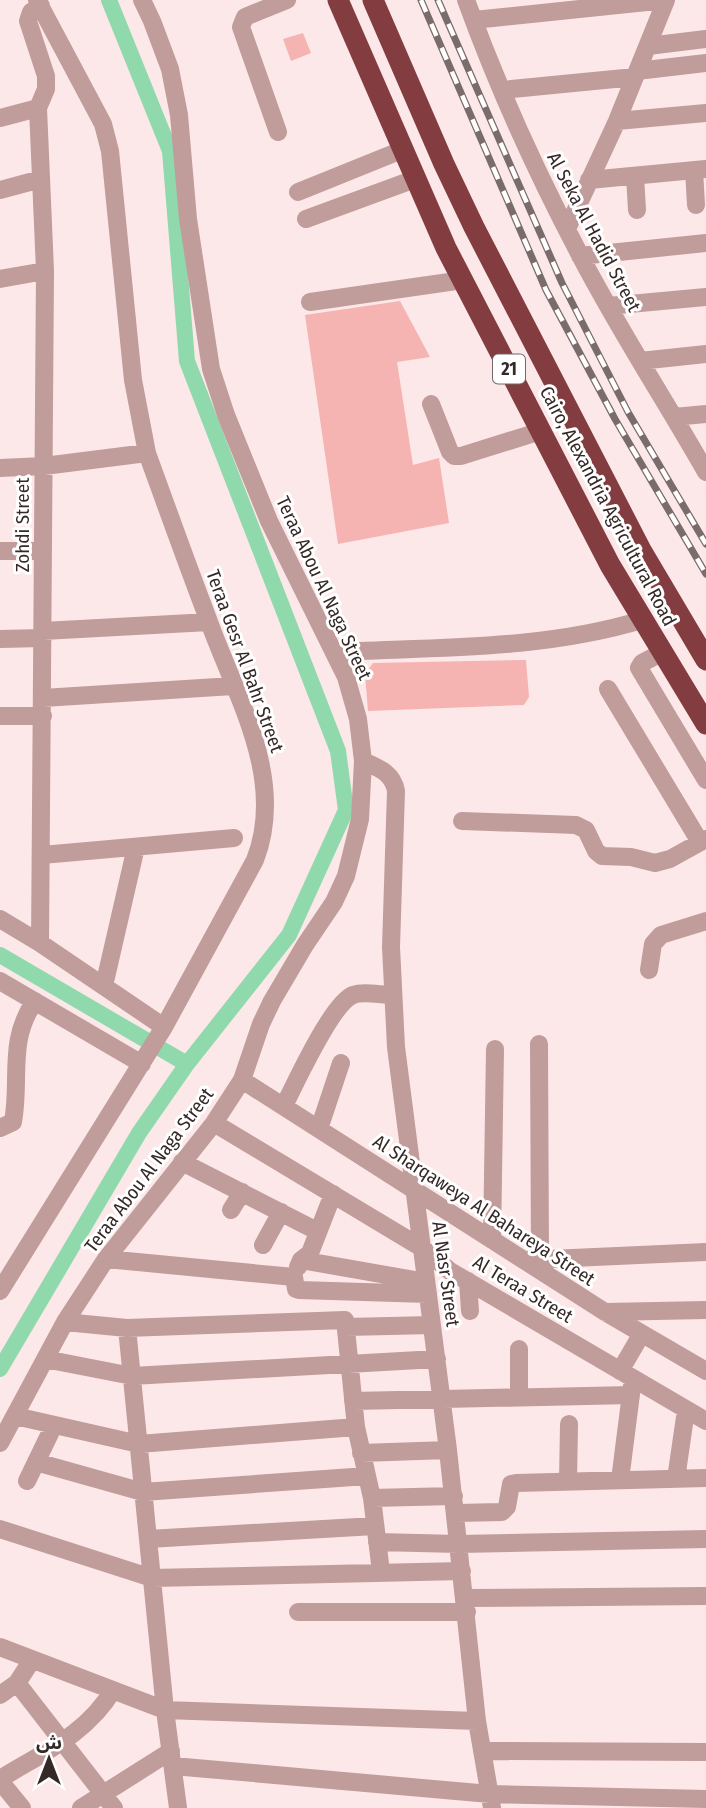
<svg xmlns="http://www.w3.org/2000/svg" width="706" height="1808" font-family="'Fira Sans Condensed','Noto Sans Arabic',sans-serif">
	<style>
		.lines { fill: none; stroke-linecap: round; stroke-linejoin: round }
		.canal { stroke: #90d9ac; stroke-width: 16 }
		.building { fill: #f5b3b2 }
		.minor { stroke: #c09c9b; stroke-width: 18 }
		.highway { stroke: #833d40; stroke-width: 21 }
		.rail-casing { stroke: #7a6c6b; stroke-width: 7 }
		.rail { stroke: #fff; stroke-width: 4.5; stroke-dasharray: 13; stroke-linecap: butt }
		.labels { text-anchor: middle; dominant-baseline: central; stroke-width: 6; stroke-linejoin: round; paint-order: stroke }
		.shield { fill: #fff; stroke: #726968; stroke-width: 2 }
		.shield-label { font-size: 18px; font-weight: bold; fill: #352928 }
		.street-label { font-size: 19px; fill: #352928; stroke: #fff }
	</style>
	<rect width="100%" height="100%" fill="#fce8e8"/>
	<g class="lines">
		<path class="canal" d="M0,955L187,1064
			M0,1369L139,1133L187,1064L289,935L346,810L338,751L187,361L170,151L109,0"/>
	</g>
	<path class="building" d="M303,33L311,53L291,61L283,39Z
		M400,301L430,357L397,362L413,465L439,458L449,523L338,544L305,315Z
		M526,660L529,697L524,705L368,711L365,674L373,663Z"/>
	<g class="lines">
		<path class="minor" d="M466,0C498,88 537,174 581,257C619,330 665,400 706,472
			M474,20L666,0
			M648,46L706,39
			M637,71L706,63
			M502,90L635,77
			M0,118L38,108
			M617,121L706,113
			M278,132L241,27L245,17L287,0
			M694,170L696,205
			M635,176L637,210
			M589,180L706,169
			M0,190L41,179
			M298,192L402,150
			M306,219L415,179
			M567,229L617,121L666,0
			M580,256L706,243
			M0,279L45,271
			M310,302L463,280
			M608,306L706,297
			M640,361L706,354
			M431,404L450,452L454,456H461L541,431
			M674,417L706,414
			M0,468L44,466L147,453
			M0,551H43
			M43,631L209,622
			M0,639L43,638
			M334,652C437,647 543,650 642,620
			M661,653L642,663L639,668L706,780
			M608,689L700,842
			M43,698L233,686
			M0,716H43
			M363,761C379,768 393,773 396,791L391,947L396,1047L448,1450L477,1721L492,1808
			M462,821L576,825L586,830L596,851L602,856L631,857L655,863L670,859L706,839
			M42,855L234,838
			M0,919L40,943L164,1027
			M40,943L45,271L38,108L46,89V76L28,21L31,12L41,6
			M649,970L653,944L661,935L706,921
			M0,981L142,1064
			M104,986L136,847
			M539,1044L540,1259
			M242,1080L605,1312L706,1371
			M284,1106C295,1084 332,1003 353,995C364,991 380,995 392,995
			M214,1123L422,1248L450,1271L706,1421
			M0,1128L13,1122C21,1078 7,1041 35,1001
			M319,1129L341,1063
			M182,1162L317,1231
			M231,1210L242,1192
			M492,1240L495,1049
			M263,1245L281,1212
			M106,1259L294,1277
			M301,1260L426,1282
			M528,1260L706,1252
			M298,1267L301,1260L310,1253L333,1194
			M294,1277L296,1289L299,1290L428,1294
			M468,1281L470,1311
			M0,1291L164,1027L255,860C287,778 235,695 208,619C187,564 167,508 147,453L133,380L110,151L103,124L37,0
			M605,1312L706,1310
			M65,1322L127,1328L345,1320L356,1427L372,1498L381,1572
			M346,1327L432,1325
			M127,1328L165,1710L178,1808
			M519,1349V1397
			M45,1359L132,1376L437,1359
			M620,1371L641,1335
			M353,1401L631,1395
			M15,1416L139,1444L356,1427
			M0,1443L65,1322L106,1259L214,1123L242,1080L261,1024L272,1001L305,945L334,902L346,876L360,819L363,761L358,719L346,677L269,521L226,415L211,369L188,219L179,115L170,69L152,21L142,0
			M361,1453L448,1450
			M36,1462L143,1492L367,1476
			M676,1479L686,1410
			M620,1480L632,1386
			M27,1481L54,1425
			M568,1482L569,1424
			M372,1498L454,1496
			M456,1513L502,1512L507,1507L511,1484L516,1483L706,1478
			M0,1529L152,1578L462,1571
			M148,1539L375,1526
			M377,1542L459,1544L706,1539
			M465,1598L706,1596
			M298,1612H467
			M0,1647L165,1710L477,1721
			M17,1683L114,1808
			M0,1695L17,1683L32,1660
			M482,1751L706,1752
			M173,1766L490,1794L706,1799
			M0,1779C42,1753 87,1734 113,1690
			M0,1781L22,1808
			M81,1808L171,1751"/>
		<path class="highway" d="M338,0L446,248L610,565L706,724
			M373,0L444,164L474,227L641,550L706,660"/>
		<g class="rail-casing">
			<path id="rail" d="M421,0L546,290L615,419L706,574
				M438,0L562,283L628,412L706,544"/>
		</g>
		<use href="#rail" class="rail"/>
	</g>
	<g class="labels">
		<rect class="shield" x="493" y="354.5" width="32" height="29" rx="5"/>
		<g class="shield-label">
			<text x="509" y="369">21</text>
		</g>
		<g class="street-label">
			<text transform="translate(594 232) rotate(62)">Al Seka Al Hadid Street</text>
			<text transform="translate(608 506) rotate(62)">Cairo, Alexandria Agricultural Road</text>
			<text transform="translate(22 525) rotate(-90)">Zohdi Street</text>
			<text transform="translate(324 588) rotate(65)">Teraa Abou Al Naga Street</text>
			<text transform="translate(245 661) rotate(70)">Teraa Gesr Al Bahr Street</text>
			<text transform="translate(149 1170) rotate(-53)">Teraa Abou Al Naga Street</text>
			<text transform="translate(484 1210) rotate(33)">Al Sharqaweya Al Bahareya Street</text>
			<text transform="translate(446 1274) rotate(82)">Al Nasr Street</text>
			<text transform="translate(523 1289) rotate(31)">Al Teraa Street</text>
		</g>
	</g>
	<g transform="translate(49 1759)" stroke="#ffffff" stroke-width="5" paint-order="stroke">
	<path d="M0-5L12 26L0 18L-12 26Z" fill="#352928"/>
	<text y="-10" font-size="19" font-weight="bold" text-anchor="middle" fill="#352928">ش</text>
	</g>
</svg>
